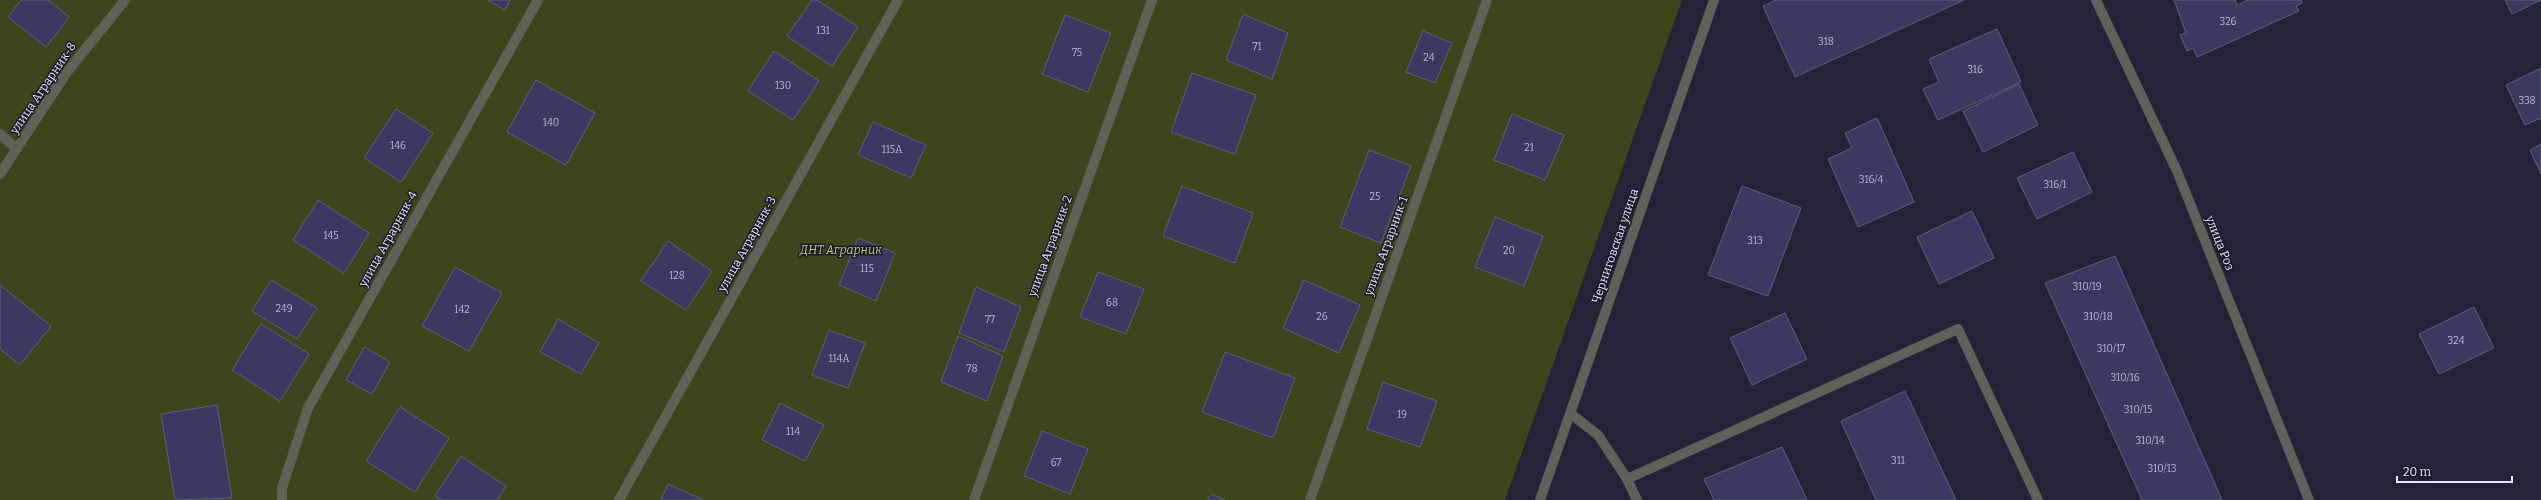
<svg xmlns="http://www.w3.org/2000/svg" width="2541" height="500" font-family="Bitter,serif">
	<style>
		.green { fill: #3c451b }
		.building { fill: #3b3862; stroke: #606078 }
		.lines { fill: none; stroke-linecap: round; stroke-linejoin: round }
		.service { stroke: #5f6258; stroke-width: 10 }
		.minor { stroke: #5f6258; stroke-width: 10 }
		.tertiary { stroke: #5f6258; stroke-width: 10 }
		.labels { text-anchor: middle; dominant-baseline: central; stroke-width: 3; stroke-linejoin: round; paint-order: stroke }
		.number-label { font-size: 10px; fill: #bbbad0 }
		.street-label { font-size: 12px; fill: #e6e6f4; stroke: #1a192c }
		.park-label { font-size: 12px; font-style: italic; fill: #b8ca7e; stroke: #1a192c }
	</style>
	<rect width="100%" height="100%" fill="#232237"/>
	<path class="green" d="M0,0H1682L1505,500H0Z"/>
	<path class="building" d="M21,0H48L69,17L46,47L8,17Z
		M488,0H510L505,10Z
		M812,0H817L858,27L832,66L787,36Z
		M1776,0H1964L1795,77L1763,6Z
		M2174,0H2235L2237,5L2248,0H2301L2302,3L2296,6L2299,11L2197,57L2193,48L2187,51L2180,35L2186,33Z
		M2505,0H2541L2512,14Z
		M1243,14L1288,33L1272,79L1226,60Z
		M1065,15L1111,33L1088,92L1042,74Z
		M1997,29L2021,82L1938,120L1923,89L1939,82L1929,59Z
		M1423,31L1452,43L1435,83L1406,72Z
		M774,51L819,81L793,120L748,91Z
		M2541,68V118L2525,125L2506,85Z
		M1192,73L1256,95L1235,154L1171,132Z
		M536,80L595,113L566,165L507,132Z
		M2019,84L2038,125L1983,152L1963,111Z
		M396,109L433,133L401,182L364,158Z
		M1512,114L1564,135L1545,180L1494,160Z
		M1877,118L1914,202L1858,227L1828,159L1852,148L1845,133Z
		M873,122L926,145L911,178L858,155Z
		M2541,144V174L2530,150Z
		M1369,150L1411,166L1381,243L1340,227Z
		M2073,152L2092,192L2037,219L2017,178Z
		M1182,186L1253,213L1235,263L1163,236Z
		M1742,186L1801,208L1768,296L1708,275Z
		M318,200L369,233L344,273L293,240Z
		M1972,211L1994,258L1939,284L1917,237Z
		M1495,217L1543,236L1524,286L1475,267Z
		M858,238L895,253L876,301L839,285Z
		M668,241L712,271L686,310L641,281Z
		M2115,256L2222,500H2142L2045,283Z
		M455,267L502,293L469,351L422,326Z
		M1098,272L1144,289L1126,334L1080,317Z
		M271,280L317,308L297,339L252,311Z
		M1304,280L1360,305L1339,353L1283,328Z
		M0,285L51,326L20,365L0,349Z
		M976,287L1021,307L1004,352L959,333Z
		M2474,307L2494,348L2439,374L2419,334Z
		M1785,313L1807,359L1752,385L1730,338Z
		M558,319L599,343L581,374L540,352Z
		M261,324L309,354L280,401L232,370Z
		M829,330L865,343L848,388L812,375Z
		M958,336L1003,356L987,401L941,382Z
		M364,347L390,362L372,394L346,380Z
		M1225,352L1295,378L1273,438L1202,412Z
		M1383,382L1437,401L1420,447L1367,429Z
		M1905,391L1956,500H1876L1841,421Z
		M780,403L824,425L805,461L762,440Z
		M217,405L232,498L175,500L161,414Z
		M400,407L449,438L415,492L366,461Z
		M1042,431L1088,449L1070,494L1024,476Z
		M1782,447L1807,500H1714L1704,479Z
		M461,456L506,486L497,500H441L435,496Z
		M668,484L704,500H661Z
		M1211,494L1225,500H1208Z"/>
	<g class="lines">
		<path class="service" d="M0,134L17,149"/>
		<path class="minor" d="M2096,0L2177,171L2309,500
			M0,174L67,72L125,0
			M1571,414L1598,435L1627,479L1637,500
			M1627,479L1958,329L2038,500
			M282,500V488L308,408L538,0
			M619,500L898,0
			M974,500L1152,0
			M1310,500L1487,0"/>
		<path class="tertiary" d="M1540,500L1714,0"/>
	</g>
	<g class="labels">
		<g class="number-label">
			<text x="2228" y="22">326</text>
			<text x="823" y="31">131</text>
			<text x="1826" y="42">318</text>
			<text x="1257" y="47">71</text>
			<text x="1077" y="53">75</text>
			<text x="1429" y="58">24</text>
			<text x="1975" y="70">316</text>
			<text x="783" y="86">130</text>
			<text x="2527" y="101">338</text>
			<text x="551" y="123">140</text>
			<text x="398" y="146">146</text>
			<text x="1529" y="148">21</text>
			<text x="892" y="150">115А</text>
			<text x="1871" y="180">316/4</text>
			<text x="2055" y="185">316/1</text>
			<text x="1375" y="197">25</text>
			<text x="331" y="236">145</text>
			<text x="1755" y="241">313</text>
			<text x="1509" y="251">20</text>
			<text x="867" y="269">115</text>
			<text x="677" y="276">128</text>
			<text x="2087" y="287">310/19</text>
			<text x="1112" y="303">68</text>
			<text x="284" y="309">249</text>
			<text x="462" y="310">142</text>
			<text x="1322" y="317">26</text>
			<text x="2098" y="317">310/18</text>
			<text x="990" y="320">77</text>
			<text x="2456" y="341">324</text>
			<text x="2111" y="349">310/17</text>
			<text x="839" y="359">114А</text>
			<text x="972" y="369">78</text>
			<text x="2125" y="378">310/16</text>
			<text x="2138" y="410">310/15</text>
			<text x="1402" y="415">19</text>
			<text x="793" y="432">114</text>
			<text x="2150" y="441">310/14</text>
			<text x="1898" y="461">311</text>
			<text x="1056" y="463">67</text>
			<text x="2162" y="469">310/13</text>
		</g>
		<g class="street-label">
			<text transform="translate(43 88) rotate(-56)">улица Аграрник-8</text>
			<text transform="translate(388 239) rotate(-61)">улица Аграрник-4</text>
			<text transform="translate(2220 243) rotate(68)">улица Роз</text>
			<text transform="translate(747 244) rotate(-61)">улица Аграрник-3</text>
			<text transform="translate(1050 246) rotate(-70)">улица Аграрник-2</text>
			<text transform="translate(1386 246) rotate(-70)">улица Аграрник-1</text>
			<text transform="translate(1615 246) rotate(-71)">Черниговская улица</text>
		</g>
		<g class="park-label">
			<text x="841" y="250">ДНТ Аграрник</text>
		</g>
	</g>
	<path d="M2397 476v6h115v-6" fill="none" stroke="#e6e6f4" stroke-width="2"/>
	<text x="2403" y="476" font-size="12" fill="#e6e6f4" stroke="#1a192c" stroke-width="3" paint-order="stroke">20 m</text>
</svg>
